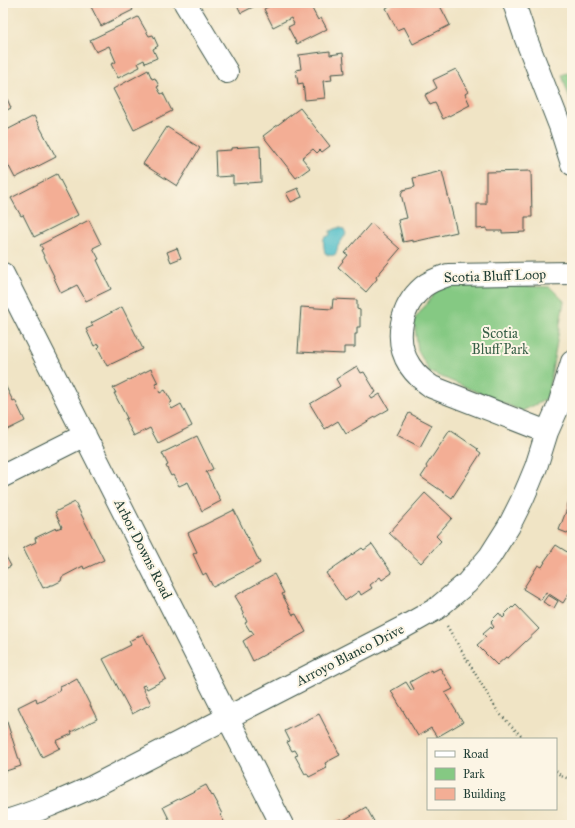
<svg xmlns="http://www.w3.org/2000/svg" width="575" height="828" font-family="'IM FELL Great Primer',serif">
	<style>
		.green { fill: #85c983; stroke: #52835c }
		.water { fill: #50bec9; stroke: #387e7e }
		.building { fill: #f3ae95 }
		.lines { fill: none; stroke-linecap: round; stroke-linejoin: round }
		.minor-casing { stroke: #3e564a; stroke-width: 24 }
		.path { stroke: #3e564a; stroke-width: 2.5; stroke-dasharray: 1 3; stroke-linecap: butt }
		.minor { stroke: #fff; stroke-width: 22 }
		.labels { text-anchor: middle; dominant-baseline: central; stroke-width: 4; stroke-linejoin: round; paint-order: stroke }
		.street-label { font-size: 14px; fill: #1f3d34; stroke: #fcf5e5 }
		.park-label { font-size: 14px; fill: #386048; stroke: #fcf5e5 }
	</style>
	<rect width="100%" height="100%" fill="#fcf5e5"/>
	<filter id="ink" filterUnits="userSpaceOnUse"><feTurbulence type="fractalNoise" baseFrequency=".025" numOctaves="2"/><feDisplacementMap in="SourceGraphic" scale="8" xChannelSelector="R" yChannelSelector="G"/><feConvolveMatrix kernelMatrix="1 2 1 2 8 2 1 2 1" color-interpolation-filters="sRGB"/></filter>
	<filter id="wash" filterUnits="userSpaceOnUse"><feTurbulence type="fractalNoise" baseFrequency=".012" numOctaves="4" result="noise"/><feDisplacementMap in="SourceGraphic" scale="16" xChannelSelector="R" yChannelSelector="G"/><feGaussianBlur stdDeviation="0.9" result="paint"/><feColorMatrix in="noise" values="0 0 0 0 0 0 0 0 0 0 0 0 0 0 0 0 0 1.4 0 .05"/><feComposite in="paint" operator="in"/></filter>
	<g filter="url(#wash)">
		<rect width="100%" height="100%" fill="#f0e4c5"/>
		<path class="green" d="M572,71V107L562,75Z
			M454,283L550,287L564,301L547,399L522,411L430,372L418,351L414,320L437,290Z"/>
		<path class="water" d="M337,228H340L344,229L346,234L338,246L336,254C332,256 329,256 325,253C324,249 323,242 324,238L330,235V231Z"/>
		<g id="blocks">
			<path class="building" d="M89,3H129L133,10L101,26Z
				M236,3H261L241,13Z
				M276,3H309L318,20L321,18L327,29L297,44L288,27L294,24L291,18L273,27L264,9Z
				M395,3H442L439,4L450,25L413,44L404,27L397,30L386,8Z
				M138,17L149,36L153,35L158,46L153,49L157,58L145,63L144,60L138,63L140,67L118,78L111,64L116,62L109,46L96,52L90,40Z
				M330,51V55L343,53L345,73L331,74L332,80L323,81L325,98L305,100L303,83L298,84L296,70L301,69L299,55Z
				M456,69L468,92L465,94L470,105L443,119L435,103L430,105L425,95L437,88L433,80Z
				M148,70L152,79L155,78L159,86L157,87L161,94L163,93L172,111L134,130L113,89Z
				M3,87L6,93L5,94L11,108L3,112Z
				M300,108L330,146L322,152L320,150L317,153L313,149L302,158L310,168L296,178L263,136Z
				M34,116L56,157L15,178L3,155V132Z
				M167,127L200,148L177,186L143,164Z
				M260,146L261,182L233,184V176L216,177L215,151L231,150V148Z
				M442,171L457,232L413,242V240L403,242L398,220L407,218L401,194L403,190L415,187L413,178Z
				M531,171L532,217H525V232L502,233V231H487V228L477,229V204H486V172Z
				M57,174L78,215L34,237L23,215L21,216L11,198Z
				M298,188L302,197L291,202L286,193Z
				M89,220L101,244L93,248L99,259L97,260L111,289L86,301L77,285L61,293L53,276H54L41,250L43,249L40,245Z
				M371,223L400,249L376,277L377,279L366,292L338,267L348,255L345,253Z
				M177,248L181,258L171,262L167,252Z
				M333,299L357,300V309L360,310V327H357V334H355V347H344V354L298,352L301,307L332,309Z
				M122,307L143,349L107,366L98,348L100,346L99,344L94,346L86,329L93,326L91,323Z
				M357,366L361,373L364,372L376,392L370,396L372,399L380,394L389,409L346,434L338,421L325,429L310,404L340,386L336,379Z
				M151,369L158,383L155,384L160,393L165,390L172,402L169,404L172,409L181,404L192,426L158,443L150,428L134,436L125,419L127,418L114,393H116L113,388Z
				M3,381L13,401L15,400L25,421L3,432Z
				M409,413L432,425L420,447L397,435Z
				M450,430L478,449L477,450L481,453L452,498L421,477L427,468L426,466Z
				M197,436L213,469L206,472L221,501L202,511L188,482L179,486L173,475L171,476L166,466L168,465L162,453Z
				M425,493L452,518L436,536L441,541L421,563L389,533Z
				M572,493V535L559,530L568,506H567Z
				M75,502L104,560L84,569L83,566L62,577L61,581L53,585H51L43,588L23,548L36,542L35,538L56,528V529L62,527L55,512Z
				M234,510L260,563L213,587L206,573L203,575L193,554L197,552L188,533Z
				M372,544L392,573L382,580L380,577L370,585L372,588L361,595L359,591L345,601L326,573L362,548L364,550Z
				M556,545L572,555V591L571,590L563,603L546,592L541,600L523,589L538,565L542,567L545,562H544Z
				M3,551L11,566L3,570Z
				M274,574L284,593L282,594L293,615L296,614L306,632L253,661L243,641L254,634L251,630L250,631L245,623L247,622L241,609L242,608L235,596Z
				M548,595L558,601L554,608L543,602Z
				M516,605L539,629L508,658L506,657L497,665L477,645L486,637L483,634L491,627L492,629L494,627L491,623L492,622L491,621L499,613L503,618L505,616L504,615L512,607L513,608Z
				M143,634L166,679L147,689L145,685L142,686L151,704L132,714L103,659L131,645L129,641Z
				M440,668L453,689L445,693L463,722L437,737L431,728L418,736L391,691L406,682L411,690L414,689L410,682L431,670L432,672Z
				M77,679L97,719L71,732L72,734L56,741L60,748L42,757L18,707L36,698L37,702L59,691L60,686L67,683L68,684Z
				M319,714L340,755L325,763L327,768L309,777L307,773L305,774L295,756L298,755L295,750L292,751L287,742L290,741L285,731Z
				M6,719L21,766L3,772V720Z
				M206,785L212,796L213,795L218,804H217L222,814L220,815L221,816L226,825H172L163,807Z
				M366,807L376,825H329L341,819L342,821Z"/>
		</g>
	</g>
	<g filter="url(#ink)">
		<use href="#blocks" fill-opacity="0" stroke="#3e564a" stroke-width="1"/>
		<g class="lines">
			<g class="minor-casing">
				<path id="minor" d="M185,3L227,72
					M514,3L526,39L560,126L572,164
					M3,274L282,825
					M547,432L432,387C423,381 416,375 410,366C393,340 401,306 423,287C430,281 439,278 448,275L572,273
					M3,476L85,435
					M3,822C34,813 63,800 92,787L404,627L436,609L467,583L490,556L509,526L522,500L529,484L536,467L547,432L559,405L572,362"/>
			</g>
			<path class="path" d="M447,626L498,712L524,739
				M556,771L561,776L572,780"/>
			<use href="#minor" class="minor"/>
		</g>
	</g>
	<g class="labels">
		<g class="street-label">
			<text transform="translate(495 276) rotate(-2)">Scotia Bluff Loop</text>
			<text transform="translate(143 549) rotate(63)">Arbor Downs Road</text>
			<text transform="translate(350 655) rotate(-27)">Arroyo Blanco Drive</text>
		</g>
		<g class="park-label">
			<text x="500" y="333">Scotia<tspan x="500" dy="16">Bluff Park</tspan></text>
		</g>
	</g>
	<rect width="575" height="828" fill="none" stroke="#fcf5e5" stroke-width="16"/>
	<rect x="427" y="738" width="130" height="72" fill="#fcf5e5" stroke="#a4ab9e"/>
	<rect x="435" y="751" width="20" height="6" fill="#ffffff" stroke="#a4ab9e"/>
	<text x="463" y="758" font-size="12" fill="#1f3d34">Road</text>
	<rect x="435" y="768" width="20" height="12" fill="#85c983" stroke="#a4ab9e"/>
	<text x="463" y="778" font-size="12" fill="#1f3d34">Park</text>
	<rect x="435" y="788" width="20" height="12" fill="#f3ae95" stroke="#a4ab9e"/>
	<text x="463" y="798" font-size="12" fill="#1f3d34">Building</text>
</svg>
